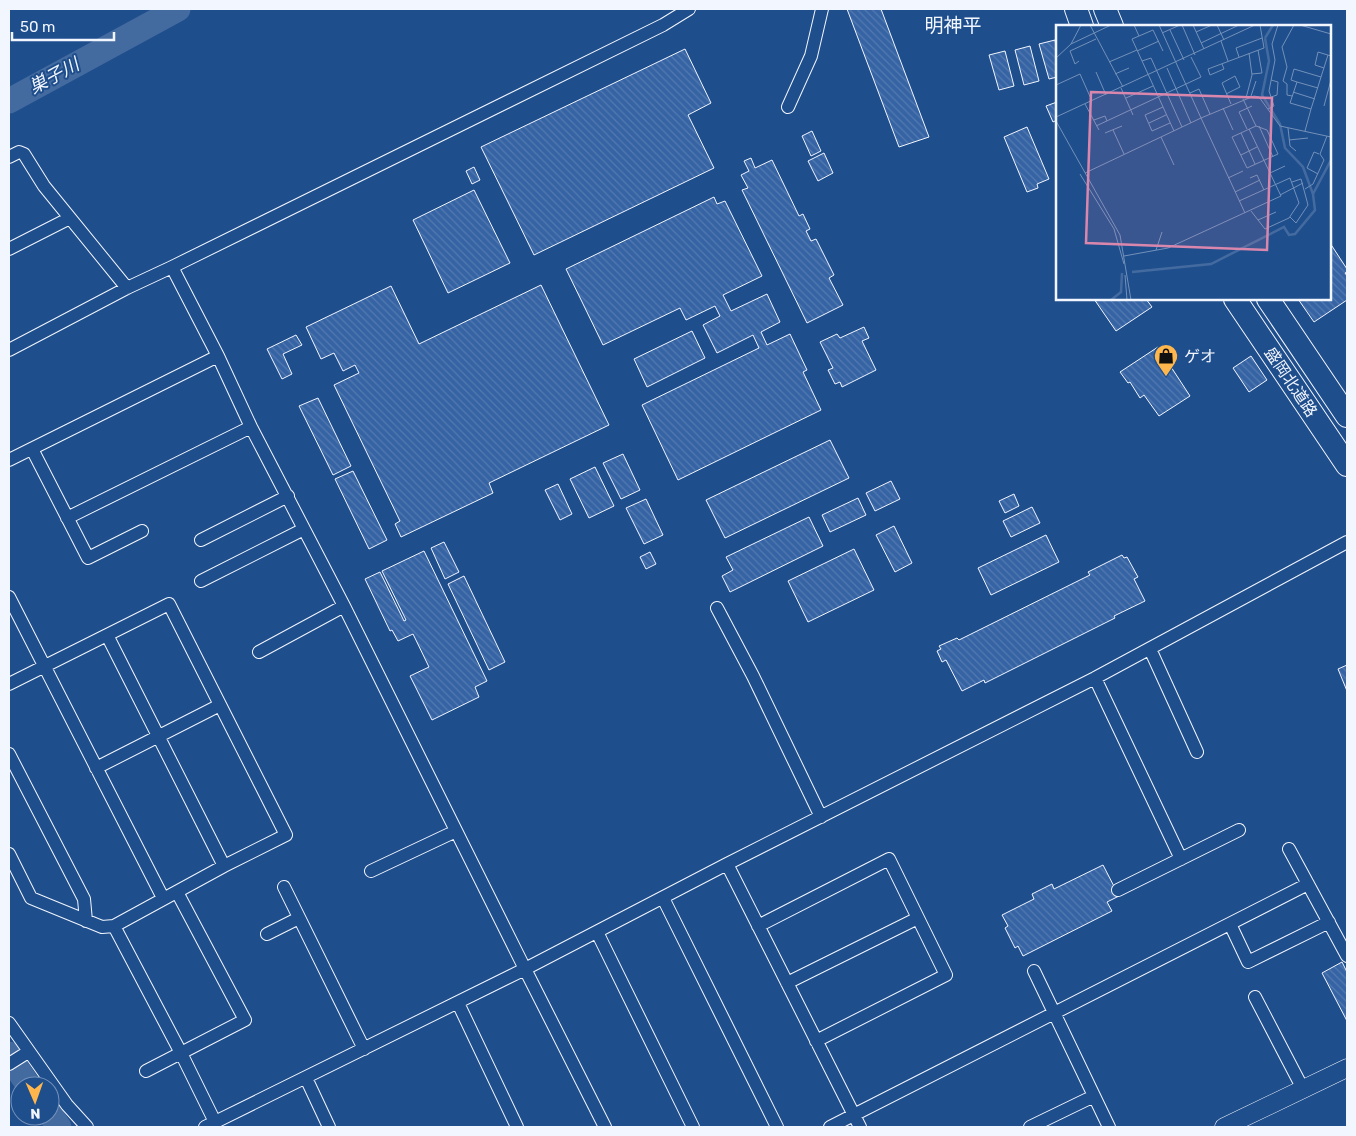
<svg xmlns="http://www.w3.org/2000/svg" width="1356" height="1136" font-family="Rubik,'Noto Sans JP',sans-serif">
	<style>
		.lines { fill: none; stroke-linecap: round; stroke-linejoin: round }
		.river { stroke: #446ba0; stroke-width: 25 }
		.building { fill: url(#building-back-hatch); stroke: #f2f6ff }
		.street-casing { stroke: #f2f6ff; stroke-width: 14 }
		.secondary-casing { stroke: #f2f6ff; stroke-width: 19 }
		.highway-casing { stroke: #f2f6ff; stroke-width: 24 }
		.street { stroke: #1f4e8c; stroke-width: 12 }
		.secondary { stroke: #1f4e8c; stroke-width: 18 }
		.highway { stroke: #1f4e8c; stroke-width: 22 }
		.labels { text-anchor: middle; dominant-baseline: central; stroke-width: 4; stroke-linejoin: round; paint-order: stroke }
		.poi-label { font-size: 16px; fill: #f2f6ff; stroke: #1f4e8c; text-anchor: start }
		.street-label { font-size: 16px; fill: #f2f6ff; stroke: #1f4e8c }
		.water-label { font-size: 18px; font-style: italic; fill: #f2f6ff; stroke: #1f4e8c }
		.quarter-label { font-size: 19px; fill: #f2f6ff; stroke: #1f4e8c }
		.inset-river { fill: none; stroke: #446ba0; stroke-width: 2.5 }
		.inset-road { fill: none; stroke: #7391ba; stroke-width: 1 }
		.view { fill: #da87ad; fill-opacity: 0.15; stroke: #da87ad; stroke-width: 2.5 }
		.inset-edge { fill: none; stroke: #f2f6ff; stroke-width: 2.5 }
	</style>
	<defs>
		<pattern id="building-back-hatch" width="6" height="6" patternUnits="userSpaceOnUse" patternTransform="scale(1.25)"><rect width="6" height="6" fill="#3563a3"/><path d="M-1 5l2 2M0 0l6 6M5-1l2 2" fill="none" stroke="#537ab1"/></pattern>
	</defs>
	<rect width="100%" height="100%" fill="#1f4e8c"/>
	<g class="lines">
		<path class="river" d="M9,101L178,9
			M9,1054L18,1070L29,1086
			M50,1114L59,1127"/>
	</g>
	<path class="building" d="M847,9H881L929,137L899,147Z
		M1055,40L1057,50V77L1049,79L1039,44Z
		M1030,46L1039,81L1024,85L1015,50Z
		M685,49L711,103L688,115L714,168L534,255L481,147Z
		M1005,51L1014,86L999,90L989,55Z
		M1057,102V120L1053,122L1046,106Z
		M1027,127L1049,179L1037,184L1038,188L1027,192L1004,137Z
		M812,131L821,151L811,156L802,136Z
		M824,153L833,173L818,181L808,161Z
		M751,158L755,168L772,160L799,216L803,214L810,229L806,231L811,241L816,239L834,275L829,278L843,305L807,323L742,190L748,188L741,175L749,171L744,161Z
		M474,167L480,180L472,184L466,171Z
		M474,190L510,263L448,293L413,220Z
		M714,197L717,204L725,201L762,276L723,295L731,311L767,294L780,322L761,332L767,345L790,334L807,370L803,372L821,410L678,480L642,405L759,348L753,335L717,353L703,325L720,316L715,306L686,320L680,308L603,345L566,269Z
		M1330,243L1347,269V272L1345,273L1347,276V300L1314,322L1298,299H1330Z
		M541,285L609,425L489,483L493,493L401,537L395,524L400,521L334,385L359,373L355,365L343,371L334,353L321,359L306,327L391,286L419,344Z
		M1094,299H1146L1152,307L1116,331Z
		M864,327L869,338L862,341L876,370L842,387L840,382L835,384L828,370L833,368L820,342L837,334L840,338Z
		M692,331L705,358L647,387L634,359Z
		M296,335L302,345L283,354L292,374L282,379L267,349Z
		M1158,347L1190,396L1159,416L1144,395L1140,398L1130,382L1128,383L1120,372Z
		M1251,356L1267,380L1249,392L1233,368Z
		M318,398L351,466L333,475L299,406Z
		M830,440L849,478L725,538L706,500Z
		M623,454L640,490L621,499L603,463Z
		M595,467L614,506L589,518L570,479Z
		M353,471L387,540L369,549L335,479Z
		M891,481L900,499L875,511L866,493Z
		M558,484L572,514L560,520L545,490Z
		M1014,494L1019,506L1005,513L999,501Z
		M858,498L866,515L830,532L822,515Z
		M646,499L663,535L644,544L626,508Z
		M1032,507L1040,523L1011,537L1003,521Z
		M809,517L823,546L730,592L722,576L733,570L726,557Z
		M894,526L912,563L895,572L876,535Z
		M1046,535L1059,562L991,595L978,568Z
		M444,542L459,572L445,579L431,548Z
		M854,549L874,590L808,622L788,581Z
		M424,551L487,681L475,687L479,697L432,720L410,676L429,667L413,634L398,641L392,630L390,631L365,579L380,572L404,621L406,620L382,571Z
		M650,552L656,564L646,569L640,557Z
		M1122,555L1124,558L1127,557L1138,577L1134,579L1145,601L1114,616L1115,618L985,683L984,680L962,691L946,660L942,662L937,651L941,649L939,646L957,638L959,640L1090,575L1088,572Z
		M464,576L505,662L489,670L448,584Z
		M1347,665V691L1338,669Z
		M1103,865L1119,896L1107,902L1112,911L1023,956L1018,946L1015,948L1005,928L1008,926L1002,915L1034,899L1032,894L1052,884L1054,889Z
		M1342,962L1347,972V1021L1322,973Z"/>
	<g class="lines">
		<g class="street-casing">
			<path id="street" d="M788,107L811,56L822,9
				M9,157L19,152L24,154L44,186L127,288
				M9,249L70,218
				M172,267L218,356L251,427L344,606L525,969L205,1127
				M9,350L127,288L172,267L663,25L689,9
				M32,449L88,558L142,531
				M9,460L218,356
				M67,518L251,427
				M201,540L288,496
				M201,581L304,529
				M9,597L163,898
				M717,608L753,676L821,817
				M107,635L224,866
				M1150,649L1197,752
				M259,652L344,606
				M1095,678L1181,859
				M9,684L169,604L286,835L224,866L114,926L102,927L31,898L9,854
				M9,754L84,899L86,921
				M96,768L220,705
				M1289,849L1347,956
				M727,864L860,1127
				M371,871L456,831
				M284,887L364,1049
				M1118,890L1239,830
				M663,898L777,1127
				M1230,924L1248,962L1329,922
				M114,926L181,1053L215,1122
				M758,926L889,859L946,975L816,1041
				M597,932L693,1127
				M267,934L299,918
				M1034,971L1109,1127
				M787,983L918,918
				M1255,997L1303,1089
				M458,1003L517,1127
				M9,1023L67,1105L87,1127
				M9,1064L28,1052
				M146,1071L245,1020L177,892
				M306,1078L329,1127
				M605,1127L525,969L727,864L1095,678L1347,542
				M830,1127L1308,884
				M1030,1127L1094,1096"/>
		</g>
		<g class="secondary-casing">
			<path id="secondary" d="M1224,1127L1347,1068"/>
		</g>
		<g class="highway-casing">
			<path id="highway" d="M1076,9L1082,26
				M1105,9L1112,26
				M1235,299L1347,465
				M1268,299L1347,416"/>
		</g>
		<use href="#street" class="street"/>
		<use href="#secondary" class="secondary"/>
		<use href="#highway" class="highway"/>
	</g>
	<defs>
		<g id="shop-pin" transform="scale(1.25)"><path d="M0 17L-7.5 6A9.5 9.5 0 1 1 7.5 6Z" fill="#ffb74d" stroke="#1f4e8c"/><path d="M-5-2.5h2.3a2.7 3.5 0 0 1 5.4 0H5L5.5 6h-11ZM-1.5-2.5h3a1.5 2.3 0 0 0-3 0Z" fill="#111"/></g>
	</defs>
	<g fill-rule="evenodd">
		<use href="#shop-pin" x="1166" y="356"/>
	</g>
	<g class="labels">
		<g class="poi-label">
			<text x="1184" y="356">ゲオ</text>
		</g>
		<g class="street-label">
			<text transform="translate(1291 382) rotate(56)">盛岡北道路</text>
		</g>
		<g class="water-label">
			<text transform="translate(54 76) rotate(-29)">巣子川</text>
		</g>
		<g class="quarter-label">
			<text x="953" y="25">明神平</text>
		</g>
	</g>
	<g transform="translate(1056 25)">
		<rect width="275" height="275" fill="#1f4e8c"/>
		<path class="inset-river" d="M209,13L217,0M257,169L275,135M76,247L155,239L228,202L233,210L239,209L259,185L257,169L247,142L229,123L224,99L206,70L213,36L209,13M55,275L65,267L66,248"/>
		<path class="inset-road" d="M34,0L67,62M78,0L83,11L76,14L118,106M126,0L139,30M137,0L148,24M161,0L168,15M244,0L275,9M114,5L128,35M140,7L156,0M106,8L124,0M83,11L97,5L107,26M165,16L172,36M145,18L183,0M15,19L55,0M14,26L40,14M14,26L19,39L23,36M81,26L103,16M183,32L180,23L206,13M0,33L15,19L25,0M86,36L95,33L126,102M53,37L81,25M166,39L168,44L154,50L152,44L208,23L204,0M111,43L135,98M268,43L259,40L262,27L275,31M238,44L265,52L255,84L234,78L241,57L235,55ZM40,47L50,70M59,49L73,43M196,49L206,48L202,25M265,52L272,30M215,55L222,57L221,70L215,72M241,57L262,63M0,60L24,49L36,76M65,63L77,90M237,67L259,74M134,68L143,64L154,89M170,69L184,62L179,51L166,58L175,79M195,71L200,56M236,71L231,70V59L227,56L231,42L226,22L238,0M70,73L97,61M190,73L196,50L193,28M187,74L200,101L211,105L222,129L191,143L176,112L200,101M29,79L43,105M268,81L275,55M107,82L89,90L96,106L114,98M167,83L177,105M212,84L218,81L213,66L219,35L216,19L222,0M0,92L199,0M38,95L49,91L51,96M0,96L64,210L75,275M93,98L110,90M40,101L145,52L135,32M203,101L217,132M232,103L234,121L240,126M191,104L183,87L196,81M57,105L68,129M249,106L255,84M49,108L66,101M185,108L199,139M105,112L118,140M233,115L252,113M185,130L201,122M29,148L145,93L103,0M214,148L229,141M24,149L58,204L68,239M262,149L251,143L258,127L263,129M172,153L187,146M194,153L201,150L208,165M275,161V177M249,164L257,159L268,135L264,129L271,111M179,167L204,155M224,170L247,158M183,176L234,153L243,178L233,193L209,204L195,186M189,188L145,93L198,71L203,72L224,101L275,112M234,192L240,198L252,180L245,154L236,157M202,195L220,187M100,225L106,207M68,231L112,223L225,171L193,104M69,250L71,275"/>
		<path class="view" d="M35,67L216,73L211,225L30,218Z"/>
		<rect width="275" height="275" class="inset-edge"/>
	</g>
	<rect width="1356" height="1136" fill="none" stroke="#f2f6ff" stroke-width="20"/>
	<g transform="translate(35 1101) rotate(178)"><circle r="24" fill="#1f4e8c" stroke="#7391ba"/>
	<path d="M0-4L9 19L0 12L-9 19Z" fill="#ffb74d"/>
	<text y="-8" font-size="14" font-weight="bold" text-anchor="middle" fill="#f2f6ff">N</text>
	</g>
	<path d="M12 32v8h102v-8" fill="none" stroke="#f2f6ff" stroke-width="2.5"/>
	<text x="20" y="32" font-size="15" fill="#f2f6ff" stroke="#1f4e8c" stroke-width="4" paint-order="stroke">50 m</text>
</svg>
